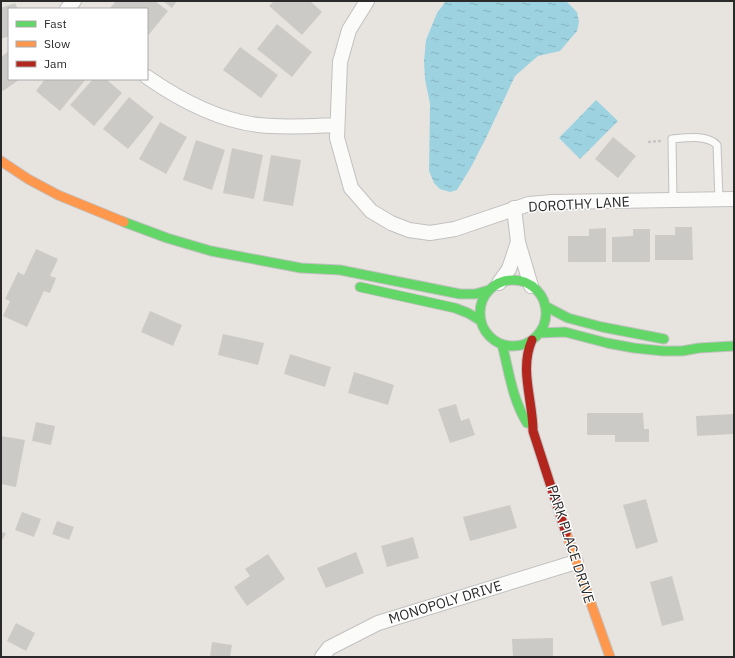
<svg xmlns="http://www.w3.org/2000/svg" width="735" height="658" font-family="'IBM Plex Sans',sans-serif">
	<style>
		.water { fill: url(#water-ripples) }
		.building { fill: #cccac7 }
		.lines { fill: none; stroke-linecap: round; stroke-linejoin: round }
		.lane-casing { stroke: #c2c1c1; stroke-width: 9 }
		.street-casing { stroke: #c2c1c1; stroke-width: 16 }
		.fast-casing { stroke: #c2c1c1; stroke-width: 11 }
		.slow-casing { stroke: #c2c1c1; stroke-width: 11 }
		.jam-casing { stroke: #c2c1c1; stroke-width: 11 }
		.path { stroke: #c6c6c5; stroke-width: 2.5; stroke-dasharray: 3 2; stroke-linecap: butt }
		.lane { stroke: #fbfbfa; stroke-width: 7 }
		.street { stroke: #fbfbfa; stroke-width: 14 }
		.fast { stroke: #63d668; stroke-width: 9 }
		.slow { stroke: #ff974d; stroke-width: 9 }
		.jam { stroke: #b3261e; stroke-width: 9 }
		.labels { text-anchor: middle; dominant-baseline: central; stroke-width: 3; stroke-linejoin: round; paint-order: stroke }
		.street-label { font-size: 14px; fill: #2a2a2a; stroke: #fff }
	</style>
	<defs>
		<pattern id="water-ripples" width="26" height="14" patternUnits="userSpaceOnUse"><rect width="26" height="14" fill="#9dd2e0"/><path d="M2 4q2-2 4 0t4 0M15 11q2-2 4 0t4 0" fill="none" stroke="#87b4c0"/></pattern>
	</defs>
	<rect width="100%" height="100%" fill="#e7e4e0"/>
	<path class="water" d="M446,1H566L577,12L579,22L577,31L560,51L538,56L515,76L485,140L471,167L457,190L450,192L440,189L434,183L429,171L430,104L425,79L424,61L426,40L437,13Z
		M596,100L618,121L580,159L559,138Z"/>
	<path class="building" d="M116,1H155L168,11L147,37V9H112L110,8Z
		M163,1H177L172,8Z
		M274,1H310L322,12L302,35L269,6Z
		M15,3L18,9H9V36L1,39V8Z
		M277,24L312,52L292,77L257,49Z
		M240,47L278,75L261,98L223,70Z
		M9,51V79H20L3,91L1,88V57Z
		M45,79H86L60,111L36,91Z
		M93,79H106L122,93L94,126L70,105Z
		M129,97L154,117L128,149L103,129Z
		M160,122L187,137L166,174L139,159Z
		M613,137L636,156L618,178L595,159Z
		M196,140L225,150L212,190L183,180Z
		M232,148L263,155L254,199L223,193Z
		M271,155L301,160L293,206L263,201Z
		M675,227H692L693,260H655V235H675Z
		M606,228V262H568V236H589V229Z
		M633,229H650V262H612V237L633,236Z
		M36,249L58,259L50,276L56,278L50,293L44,291L27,327L3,316L10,301L5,299L18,272L24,275Z
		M150,311L182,325L173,346L141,332Z
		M223,334L264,343L258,365L218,355Z
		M290,354L331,367L325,387L284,374Z
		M354,372L394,385L388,405L348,393Z
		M456,404L461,421L469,418L475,435L450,443L438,409Z
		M587,413H643L644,429H649V442H615V435H587Z
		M734,414V434L697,436L696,416Z
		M36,422L55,426L51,445L32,441Z
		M1,436L25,440L16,487L1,484Z
		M646,499L658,542L636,549L623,505Z
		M510,505L517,528L470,541L463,517Z
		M22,512L41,519L34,537L15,530Z
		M57,521L74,527L69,540L52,534Z
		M1,531L6,534L1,542Z
		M413,537L419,558L387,567L381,546Z
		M356,552L364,573L326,588L317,568Z
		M268,554L285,579L247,606L234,587L250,576L245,569Z
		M672,576L684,620L662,626L650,582Z
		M16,623L35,633L26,651L7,641Z
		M553,638V657H513L512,639Z
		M212,642L232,645L230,657H210Z"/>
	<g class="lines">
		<g class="lane-casing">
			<path id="lane" d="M673,200L672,139C685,138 707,134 717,145L719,199"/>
		</g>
		<g class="street-casing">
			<path id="street" d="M367,1L349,30L340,62L337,138L351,188L371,211L391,223L409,230L430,233L455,229L529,204L552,202L734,199
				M67,9L74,1
				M147,77C180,100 217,120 258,125C284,128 311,126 337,125
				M514,208L518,242L531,286
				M499,283L509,269L518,242
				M322,657L329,648L378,623L576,562"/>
		</g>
		<g class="fast-casing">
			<path id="fast" d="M124,222L167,238L211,251L301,268L340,270L460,294H475L489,290
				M480 313a33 33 0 1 1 66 0a33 33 0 1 1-66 0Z
				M360,287L455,308L468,313L481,321
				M545,306L568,318L602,327L664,339
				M539,333L565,332L607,343L634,348L663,351H682L699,348L734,346
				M502,344C509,371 512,399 527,423"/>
		</g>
		<g class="slow-casing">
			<path id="slow" d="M1,161L28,179L58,195L124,222
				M566,533L610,657"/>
		</g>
		<g class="jam-casing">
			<path id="jam" d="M532,340C519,370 533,400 533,431L566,533"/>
		</g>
		<path class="path" d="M648,142L661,141"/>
		<use href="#lane" class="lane"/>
		<use href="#street" class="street"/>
		<use href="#fast" class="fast"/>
		<use href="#slow" class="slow"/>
		<use href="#jam" class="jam"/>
	</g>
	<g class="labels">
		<g class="street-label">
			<text transform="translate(579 204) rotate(-3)">DOROTHY LANE</text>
			<text transform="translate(571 544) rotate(72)">PARK PLACE DRIVE</text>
			<text transform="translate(445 602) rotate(-17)">MONOPOLY DRIVE</text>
		</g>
	</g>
	<rect width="735" height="658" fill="none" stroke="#2a2a2a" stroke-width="4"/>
	<rect x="8" y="8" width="140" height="72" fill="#ffffff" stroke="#aaaaaa"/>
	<rect x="16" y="21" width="20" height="6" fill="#63d668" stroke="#aaaaaa"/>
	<text x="44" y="28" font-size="12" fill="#2a2a2a">Fast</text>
	<rect x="16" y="41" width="20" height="6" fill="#ff974d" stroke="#aaaaaa"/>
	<text x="44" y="48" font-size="12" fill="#2a2a2a">Slow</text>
	<rect x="16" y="61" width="20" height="6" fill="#b3261e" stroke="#aaaaaa"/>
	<text x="44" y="68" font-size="12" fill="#2a2a2a">Jam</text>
</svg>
